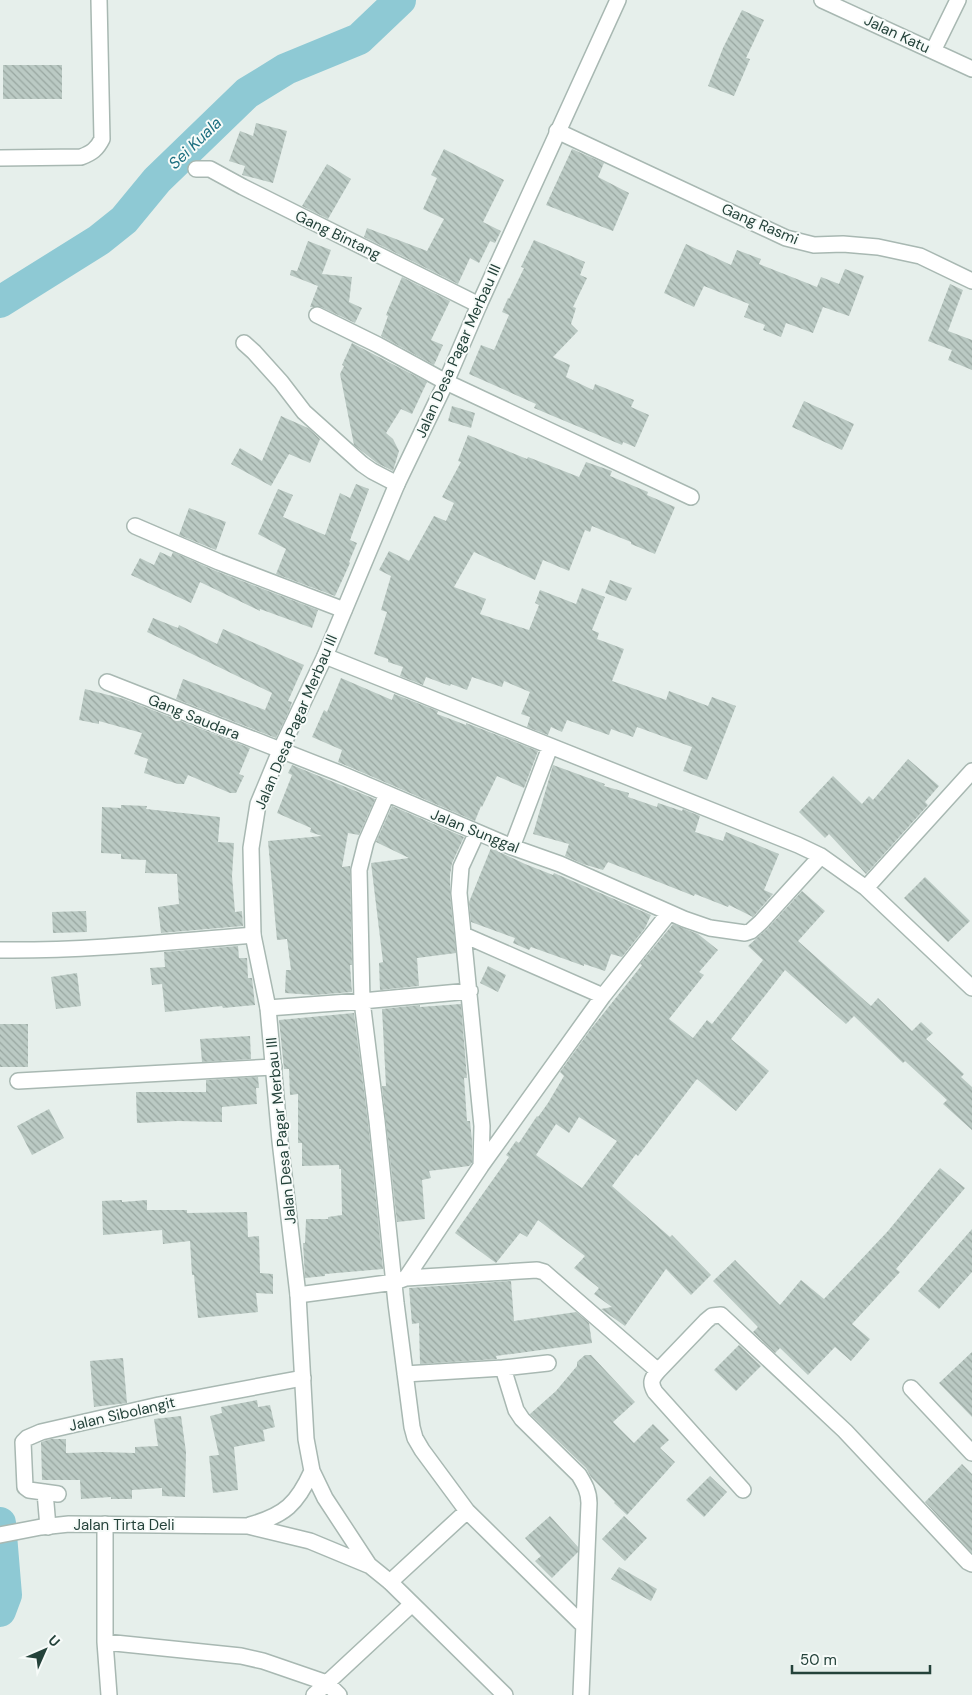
<svg xmlns="http://www.w3.org/2000/svg" width="972" height="1695" font-family="'DM Sans',sans-serif">
	<style>
		.lines { fill: none; stroke-linecap: round; stroke-linejoin: round }
		.river { stroke: #8ec9d4; stroke-width: 32 }
		.building { fill: url(#building-back-hatch); fill-rule: evenodd }
		.minor-casing { stroke: #a8b8b2; stroke-width: 18 }
		.tertiary-casing { stroke: #a8b8b2; stroke-width: 18 }
		.minor { stroke: #fff; stroke-width: 15 }
		.tertiary { stroke: #fff; stroke-width: 15 }
		.labels { text-anchor: middle; dominant-baseline: central; stroke-width: 4; stroke-linejoin: round; paint-order: stroke }
		.street-label { font-size: 15px; fill: #24423a; stroke: #f7fbf9 }
		.water-label { font-size: 16px; font-style: italic; fill: #1c6f80; stroke: #f7fbf9 }
	</style>
	<defs>
		<pattern id="building-back-hatch" width="6" height="6" patternUnits="userSpaceOnUse" patternTransform="scale(1.25)"><rect width="6" height="6" fill="#bbcac4"/><path d="M-1 5l2 2M0 0l6 6M5-1l2 2" fill="none" stroke="#98a6a0"/></pattern>
	</defs>
	<rect width="100%" height="100%" fill="#e6efeb"/>
	<g class="lines">
		<path class="river" d="M0,302L99,240L124,220L157,180L247,93L286,69L359,39L400,0
			M0,1523L6,1595L0,1611"/>
	</g>
	<path class="building" d="M742,10L764,20L746,58L750,59L734,96L708,86L723,48Z
		M3,65H62V99H3Z
		M256,123L287,131L273,183L242,175L245,166L229,161L240,131L253,136Z
		M444,149L504,180L483,222L501,231L495,243L490,241L479,263L470,258L458,284L364,237L367,228L427,251L444,219L423,209L437,178L431,175Z
		M572,149L604,163L598,177L629,193L613,231L546,205Z
		M327,164L351,179L328,219L302,206Z
		M534,240L585,262L580,275L587,278L573,307L576,308L571,324L578,331L553,357L570,365L566,377L593,390L595,384L634,400L631,407L649,415L635,447L623,442L622,445L534,408L536,404L469,374L481,345L494,350L509,315L502,312L508,298L509,299L524,268L521,267Z
		M308,241L331,250L322,274L352,277L349,302L362,308L355,323L321,307H310L318,286L290,275L291,270L297,271Z
		M686,244L731,265L737,250L761,259L759,264L817,287L821,277L839,284L845,269L864,276L849,316L823,307L813,333L786,323L781,337L763,330L765,325L744,317L749,304L704,286L694,307L664,293Z
		M402,277L450,301L431,340L443,345L434,365L381,336L388,316L386,315Z
		M950,284L963,290L948,331L972,340V370L948,360L952,350L928,341Z
		M352,343L427,382L412,414L401,409L386,433L393,439L399,451L393,471L377,463L354,445L340,374L344,366L342,365Z
		M804,401L854,424L842,450L792,427Z
		M452,406L475,413L471,428L448,421Z
		M281,416L308,428L320,439L310,463L289,454L271,486L231,464L240,448L262,461Z
		M468,435L527,459L528,457L579,477L586,462L612,471L610,476L648,492L647,495L675,507L655,554L631,544V542L592,526L590,532L585,530L569,571L543,560L535,580L474,552L454,587L486,599L480,614L529,630L539,605L535,603L540,590L576,604L582,588L605,597L592,630L599,633L597,639L624,649L612,681L666,700L669,691L708,706L712,697L736,706L707,780L683,771L692,747L637,727L633,737L611,729L609,735L567,720L562,732L551,727L548,735L527,727L530,717L521,714L530,692L504,681L502,687L472,677L467,690L451,684L450,686L426,677L423,685L400,676L403,667L388,662V659L374,654L387,612L381,610L391,576L379,570L389,551L409,561L434,516L446,521L454,503L442,497L461,462L458,461Z
		M356,484L369,489L350,540L357,543L349,562L350,563L335,596L276,574L286,549L258,534L278,489L293,495L283,517L325,535L340,493L350,498Z
		M189,508L226,522L216,550L179,535Z
		M160,552L171,557L173,552L216,571L318,610L312,628L260,609V611L200,582L191,603L131,575L140,558L154,565Z
		M610,580L632,588L626,601L605,593Z
		M153,618L178,628L179,625L217,644L223,629L304,665L288,701L292,702L289,711L276,738L176,699L183,679L265,710L272,693L147,632Z
		M341,678L392,700L394,694L438,711L437,714L466,725V723L538,751L524,788L497,776L482,807L481,806L475,821L338,762L342,750L312,737L324,710L327,712Z
		M85,689L124,699L250,748L239,774L244,776L236,793H230L188,775L184,784H178L144,773L148,759L134,754L142,733L99,721V724L79,720Z
		M908,759L939,786L925,802L928,805L866,874L829,834L825,838L799,812L833,776L862,804L869,796L873,800Z
		M292,765L375,799L359,835L348,833L342,867L350,866L352,965H350L352,992L314,995L285,993L286,970H291L287,939L277,940L268,841L322,836L310,832L311,828L277,813L292,775L288,773Z
		M553,765L605,784L604,786L629,793L628,797L657,807L658,803L682,811L683,809L700,816L695,832L723,841L726,832L779,854L764,890L773,894L753,917L729,905L728,907L695,894L694,896L608,862L603,870L583,864L565,856L569,844L533,834Z
		M121,805L147,806L146,809L220,817L218,842L234,843L232,876L235,912L242,911L243,926L161,933L158,907L179,904L177,874L145,873L146,860L121,859V854L101,853L102,807L121,808Z
		M392,806L464,837L452,863L450,875V894L456,953L417,958L419,986L380,990L379,963L383,962L371,863L409,858L376,842Z
		M491,848L525,864L553,875L554,873L651,915L645,928L622,957L611,954L605,971L584,964V966L531,947L529,950L513,943L515,938L471,922L469,902Z
		M925,877L970,921L948,942L904,898Z
		M802,891L825,911L798,941L871,1006L878,998L912,1031L921,1022L933,1033L926,1039L964,1074L961,1077L972,1087V1130L943,1104L947,1100L905,1061L903,1063L854,1016L846,1024L785,970L731,1039L769,1071L736,1111L697,1079L638,1156L636,1154L612,1186L670,1237L672,1235L711,1275L691,1295L666,1269L625,1326L601,1309L612,1307L594,1294L599,1288L574,1268L585,1256L538,1220L527,1237L520,1233L496,1263L455,1233L509,1157L506,1155L516,1141L519,1143L537,1116L538,1117L548,1103L564,1076L560,1072L591,1029L642,965L640,964L673,924L698,934L718,950L699,972L704,975L669,1019L693,1038L707,1020L712,1024L763,960L748,946L768,928ZM579,1117L617,1141L582,1188L536,1155L556,1124L569,1133Z
		M86,911L87,932L53,933L52,912Z
		M238,946L239,958H247L248,978H252L255,1005L223,1008L222,1006L165,1012L162,984L152,985L150,968L165,967L164,952Z
		M488,966L506,975L498,992L480,983Z
		M77,973L81,1006L56,1009L51,977Z
		M461,1004L467,1078H464L467,1121H470L472,1141V1163L469,1166L429,1171L431,1178L422,1180L425,1219L397,1222L382,1086H386L382,1009L420,1005V1007Z
		M354,1013L368,1122L383,1269L325,1274V1276L305,1278L303,1243H305L306,1219H328V1217L342,1215L341,1169H339V1165L302,1166V1143H298V1094L290,1095L289,1069H284L279,1020Z
		M0,1024H28V1067H0Z
		M250,1036L251,1059L202,1062L200,1039Z
		M258,1077L259,1088H256L257,1104L222,1107V1122L178,1121L137,1123L136,1092H206V1080Z
		M49,1109L64,1138L32,1155L17,1126Z
		M940,1168L965,1188L896,1269L900,1272L852,1324L870,1339L851,1361L835,1347L808,1375L780,1348L775,1353L753,1332L758,1327L713,1281L735,1260L780,1305L801,1280L824,1299L888,1231Z
		M122,1200V1202L147,1200V1210H187V1213L247,1212L248,1237L259,1236L260,1273L273,1274V1294L256,1293L258,1312L198,1318L194,1275H192L190,1241L163,1244L162,1230L103,1235L102,1201Z
		M972,1229V1272L939,1309L918,1291Z
		M511,1281L514,1321L576,1312L589,1323L592,1343L496,1356L497,1359L420,1364L419,1323L412,1324L409,1288Z
		M739,1345L761,1366L736,1391L714,1370Z
		M972,1352V1417L939,1383Z
		M585,1355H591L635,1402L613,1422L634,1443L653,1424L669,1440L660,1448L675,1462L627,1515L614,1503L615,1502L591,1477L586,1468L530,1414L556,1391L577,1366V1362Z
		M123,1358L127,1403L94,1407L90,1361Z
		M257,1400L258,1407L270,1405L275,1427L263,1430L265,1441L234,1447L238,1490L213,1493L209,1456L219,1455L210,1416L222,1413L221,1407Z
		M181,1416L186,1452L185,1497L162,1496V1488L132,1490V1499H111V1497L81,1499L80,1480H42L41,1442L51,1439H66V1453L102,1452L135,1453V1447L158,1446L154,1419Z
		M962,1464L972,1474V1553L925,1502Z
		M710,1476L727,1492L704,1517L686,1500Z
		M550,1516L578,1547V1552L552,1578L535,1561L541,1556L525,1538Z
		M624,1516L647,1538L625,1561L602,1539Z
		M619,1567L657,1589L651,1601L611,1579Z"/>
	<g class="lines">
		<g class="minor-casing">
			<path id="minor" d="M822,0L972,69
				M933,51L958,0
				M557,131L786,238L814,245L843,244L878,247L920,256L972,281
				M0,158L81,157C92,153 97,149 102,139L99,0
				M196,169H210L243,187L479,305
				M317,315L378,345L446,382L691,497
				M244,343L254,352L281,382L304,412L362,464L372,471L397,484
				M135,526L219,562L344,610
				M325,656L798,845L821,856L866,888L972,988
				M107,682L339,773L512,847L560,864L684,919L710,928L745,933L751,931L761,922L821,856
				M387,794L366,842L359,870L362,1001L377,1121L396,1303L412,1427L415,1438L422,1450L467,1511L583,1625
				M477,832L461,867L459,893L482,1126L481,1166
				M512,847L550,747
				M866,888L972,771
				M464,935L603,996
				M0,950C84,951 169,942 253,935
				M268,1008L362,1001L470,991
				M18,1081L274,1067
				M406,1278L481,1166L603,996L669,913
				M298,1295L395,1282L406,1278L537,1270L544,1272L658,1371C651,1379 650,1383 655,1392L743,1490
				M503,1368L548,1363
				M658,1371L706,1321L712,1316L721,1315L845,1431L968,1562L972,1564
				M405,1374L503,1368L516,1410L522,1419L579,1475C585,1485 589,1492 589,1503L581,1695
				M911,1388L972,1453
				M45,1492L48,1527
				M58,1494L29,1490L25,1487L23,1442L27,1438L41,1432L159,1405L303,1378
				M105,1524V1642L109,1695
				M390,1582L467,1511
				M105,1642L241,1656L263,1661L327,1683L339,1695
				M314,1695L412,1604"/>
		</g>
		<g class="tertiary-casing">
			<path id="tertiary" d="M250,1525C285,1515 297,1504 312,1471
				M0,1535L41,1527L69,1524L248,1526L310,1541L368,1565
				M505,1695L390,1582L369,1565L325,1498L312,1471L306,1439L298,1295L280,1141L268,1008L253,935L251,848L258,804L280,751L325,656L397,484L446,382L479,305L618,0"/>
		</g>
		<use href="#minor" class="minor"/>
		<use href="#tertiary" class="tertiary"/>
	</g>
	<g class="labels">
		<g class="street-label">
			<text transform="translate(897 34) rotate(25)">Jalan Katu</text>
			<text transform="translate(760 224) rotate(23)">Gang Rasmi</text>
			<text transform="translate(338 235) rotate(26)">Gang Bintang</text>
			<text transform="translate(458 351) rotate(-66)">Jalan Desa Pagar Merbau III</text>
			<text transform="translate(194 717) rotate(22)">Gang Saudara</text>
			<text transform="translate(296 722) rotate(-67)">Jalan Desa Pagar Merbau III</text>
			<text transform="translate(475 831) rotate(22)">Jalan Sunggal</text>
			<text transform="translate(281 1131) rotate(-96)">Jalan Desa Pagar Merbau III</text>
			<text transform="translate(122 1414) rotate(-13)">Jalan Sibolangit</text>
			<text x="124" y="1525">Jalan Tirta Deli</text>
		</g>
		<g class="water-label">
			<text transform="translate(195 143) rotate(-44)">Sei Kuala</text>
		</g>
	</g>
	<g transform="translate(45 1650) rotate(45)" stroke="#f7fbf9" stroke-width="4" paint-order="stroke">
	<path d="M0-4L9 19L0 12L-9 19Z" fill="#24423a"/>
	<text y="-8" font-size="14" font-weight="bold" text-anchor="middle" fill="#24423a">U</text>
	</g>
	<path d="M792 1665v8h138v-8" fill="none" stroke="#24423a" stroke-width="2.5"/>
	<text x="800" y="1665" font-size="15" fill="#24423a" stroke="#f7fbf9" stroke-width="4" paint-order="stroke">50 m</text>
</svg>
